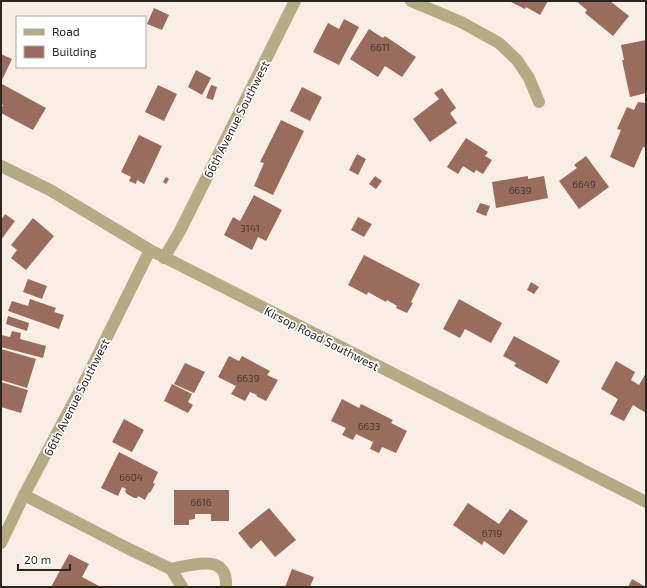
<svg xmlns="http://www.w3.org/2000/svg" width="647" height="588" font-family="'Exo 2',sans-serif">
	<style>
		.building { fill: #9a6c5e }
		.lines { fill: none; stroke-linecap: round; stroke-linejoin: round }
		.minor { stroke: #b3ab83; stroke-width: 12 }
		.tertiary { stroke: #b3ab83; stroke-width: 12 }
		.labels { text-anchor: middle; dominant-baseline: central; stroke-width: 3.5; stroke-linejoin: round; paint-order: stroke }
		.number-label { font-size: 10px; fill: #463832 }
		.street-label { font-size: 12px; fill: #2a2723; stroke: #fff }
	</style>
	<rect width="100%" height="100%" fill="#f8eee4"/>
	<path class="building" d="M509,1H548L540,15L526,7L525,9Z
		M576,1H610L629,16L613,36L585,13L587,10Z
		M154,8L169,15L162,30L147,24Z
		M344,19L359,27L339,65L313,52L328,23L339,29Z
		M369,29L383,38L385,36L416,57L402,77L385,66L378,77L350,59Z
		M646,40V93L630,97L622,60H624L621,45Z
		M1,54L12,59L1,82Z
		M196,70L211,78L202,95L188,87Z
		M2,84L46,108L33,130L1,113V108L3,105L1,104V86Z
		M158,85L177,94L164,121L145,112Z
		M211,85L217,87L213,100L206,98Z
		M302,87L322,97L310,121L290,111Z
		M442,88L456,108L450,113L457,123L430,142L413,119L439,99L434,93Z
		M638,102L646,103V148L643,147L634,168L610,157L621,130L617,129L627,107L634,110Z
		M281,120L304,131L273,195L254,186L264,163L260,162Z
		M139,135L162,146L144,184L137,180L136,184L129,181L131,177L121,172Z
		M466,138L488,152L485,156L492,160L483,174L476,170L474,173L463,166L458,174L447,167Z
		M357,154L366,159L358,175L349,170Z
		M586,156L609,187L579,209L559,181L577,168L574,165Z
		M375,176L382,181L376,189L369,184Z
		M528,176V179L544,176L548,198L496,208L492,182Z
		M166,177L169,179L166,184L163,182Z
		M254,195L282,210L266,241L258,237L252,250L224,235L233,217L240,221Z
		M480,203L490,206L486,216L476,212Z
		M5,214L15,221L1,240V220Z
		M358,217L372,224L364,237L351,230Z
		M33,218L54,236L26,270L11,258L17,250L11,245Z
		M364,255L420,284L411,302L413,303L407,313L396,308L397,306L387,300L386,302L368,292L367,295L348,285Z
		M28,279L47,286L42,299L23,292Z
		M531,282L539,287L534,294L527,290Z
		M30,299L56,308L54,312L64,315L59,329L8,311L12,301L28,306Z
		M459,299L502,323L491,343L465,329L460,338L443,329Z
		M8,316L29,323L27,331L6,324Z
		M12,331L21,333L20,339L46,346L43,358L1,347V335L10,337Z
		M514,336L560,361L547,384L514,366L516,363L503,356Z
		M1,349L36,359L27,388L1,380Z
		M229,356L239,361L242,356L270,371L267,375L278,380L266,401L256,396L257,395L250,392L245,401L231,394L236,386L218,377Z
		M616,361L635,372L631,380L639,385L646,373V413L633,405L624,421L610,414L618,399L601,389Z
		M185,363L205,372L194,393L174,384Z
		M1,382L28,390L21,413L1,407Z
		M172,384L192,394L188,402L193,405L188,413L164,401Z
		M342,399L359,408L361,404L393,420L391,423L407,431L396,453L382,447L379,453L370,449L373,442L356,434L353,440L342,435L346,428L331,421Z
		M124,419L144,430L132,452L112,442Z
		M119,452L158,472L153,483L155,484L150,493L149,492L145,500L138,496L137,498H134L127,494L125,491L126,489L122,487L118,496L101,488Z
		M174,490H229V521H211V514H195V519L189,520V525H174Z
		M468,503L499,524L510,509L528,521L504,555L484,541L482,545L453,525Z
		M269,508L296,540L275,557L261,540L251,549L238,533Z
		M69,554L89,564L82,577L101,587H51Z
		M292,569L314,577L310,587H285Z
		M632,579L646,587H628Z"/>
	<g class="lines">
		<path class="minor" d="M411,1L461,22L499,43L517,60L529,78L539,102
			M164,258L180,231L295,1
			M24,495L129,549L171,569
			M182,587L171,569C192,565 228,552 226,587"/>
		<path class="tertiary" d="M1,166L50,190L150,250L646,502
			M1,543L24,495L88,375L150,250"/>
	</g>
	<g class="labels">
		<g class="number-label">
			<text x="380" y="47">6611</text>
			<text x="584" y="184">6649</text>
			<text x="520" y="190">6639</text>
			<text x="250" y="228">3141</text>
			<text x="248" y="378">6639</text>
			<text x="369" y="426">6633</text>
			<text x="131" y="477">6604</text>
			<text x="201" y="502">6616</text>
			<text x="492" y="533">6719</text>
		</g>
		<g class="street-label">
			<text transform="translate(236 119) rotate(-63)">66th Avenue Southwest</text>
			<text transform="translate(322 338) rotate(27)">Kirsop Road Southwest</text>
			<text transform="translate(76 397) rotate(-63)">66th Avenue Southwest</text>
		</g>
	</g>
	<rect width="647" height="588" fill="none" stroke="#2a2723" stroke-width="4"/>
	<rect x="16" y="16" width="130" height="52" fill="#ffffff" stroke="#aaa9a7"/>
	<rect x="24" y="29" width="20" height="6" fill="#b3ab83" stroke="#aaa9a7"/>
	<text x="52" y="36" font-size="12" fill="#2a2723">Road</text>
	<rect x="24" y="46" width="20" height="12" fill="#9a6c5e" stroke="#aaa9a7"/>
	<text x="52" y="56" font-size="12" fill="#2a2723">Building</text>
	<path d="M18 564v6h52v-6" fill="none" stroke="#2a2723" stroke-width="2"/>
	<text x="24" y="564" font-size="12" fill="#2a2723" stroke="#ffffff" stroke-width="3" paint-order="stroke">20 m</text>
</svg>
